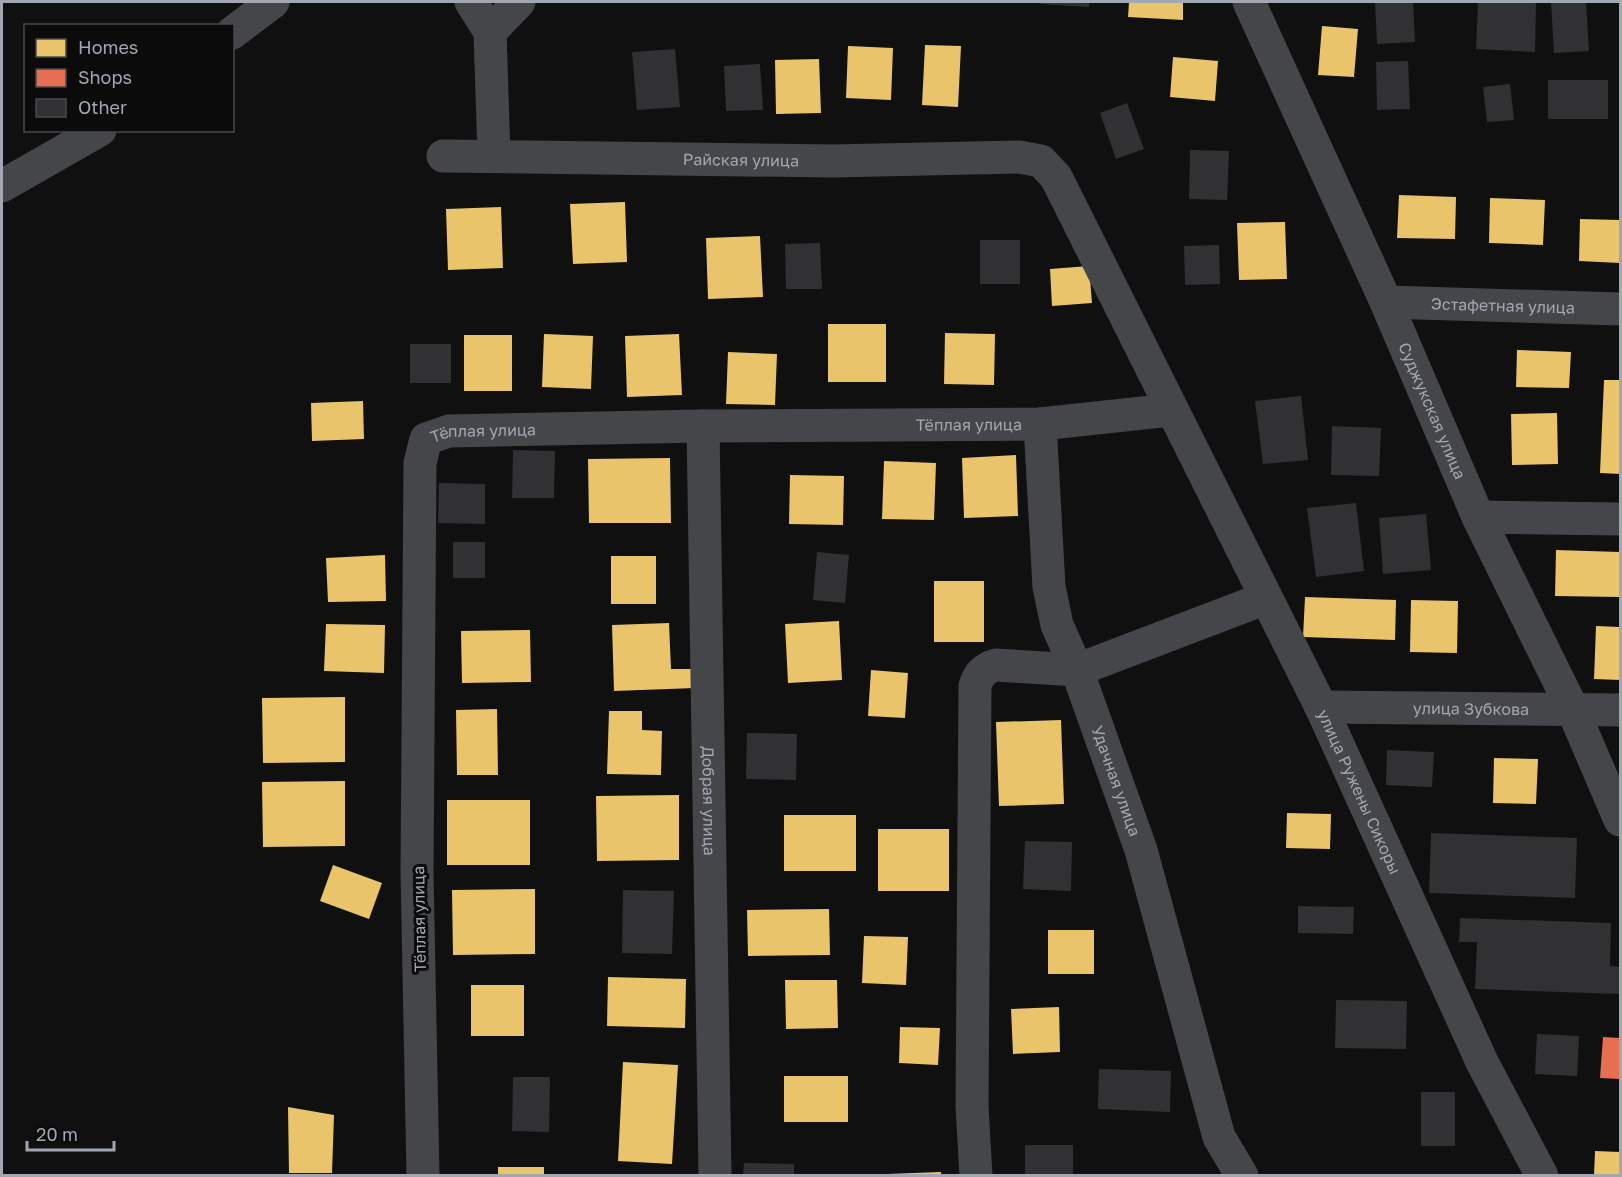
<svg xmlns="http://www.w3.org/2000/svg" width="1622" height="1177" font-family="'Golos Text',sans-serif">
	<style>
		.homes { fill: #e9c46a }
		.shops { fill: #e76f51 }
		.building { fill: #313133 }
		.lines { fill: none; stroke-linecap: round; stroke-linejoin: round }
		.minor { stroke: #454649; stroke-width: 33 }
		.labels { text-anchor: middle; dominant-baseline: central; stroke-width: 6; stroke-linejoin: round; paint-order: stroke }
		.street-label { font-size: 16px; fill: #a2a7b2; stroke: #0b0b0c }
	</style>
	<rect width="100%" height="100%" fill="#101011"/>
	<path class="homes" d="M1129,2H1183V20L1128,17Z
		M1322,26L1358,29L1354,77L1318,75Z
		M925,45L961,46L958,107L922,105Z
		M848,46L893,48L891,100L846,98Z
		M1173,57L1218,61L1215,101L1170,97Z
		M819,59L821,113L776,114L775,60Z
		M1399,195L1456,197L1455,239L1397,238Z
		M1490,198L1545,200L1543,245L1489,243Z
		M625,202L627,262L573,264L570,204Z
		M501,207L503,268L448,270L446,209Z
		M1580,219L1620,220V263L1579,261Z
		M1285,222L1287,279L1239,280L1237,223Z
		M760,236L763,297L708,299L706,238Z
		M1089,266L1092,303L1052,306L1050,269Z
		M828,324H886V382H828Z
		M945,333L995,334L994,385L944,384Z
		M544,334L593,336L591,389L542,387Z
		M679,334L682,395L627,397L625,336Z
		M464,335H512V391H464Z
		M1517,350L1571,352L1569,388L1516,387Z
		M728,352L777,354L775,405L726,404Z
		M1604,380H1620V474L1600,473Z
		M363,401L364,439L312,441L311,403Z
		M1557,413L1558,464L1512,465L1511,414Z
		M1016,455L1018,516L964,518L962,458Z
		M670,458L671,523H589L588,459Z
		M884,461L936,463L934,520L882,519Z
		M790,475L844,476L843,525L789,524Z
		M1556,550L1620,552V597L1555,596Z
		M385,555L386,601L328,602L326,558Z
		M611,556H656V604H611Z
		M934,581H984V642H934Z
		M1305,597L1396,600L1395,640L1303,637Z
		M1411,600L1458,601L1457,653L1410,652Z
		M839,621L842,680L788,683L785,624Z
		M669,623L671,669H694L695,688L614,691L612,625Z
		M326,624L385,625L384,673L324,671Z
		M1596,626L1620,627V680L1594,679Z
		M530,630L531,682L462,683L461,631Z
		M871,670L908,673L905,718L868,716Z
		M345,697V762L263,763L262,698Z
		M497,709L498,775H457L456,710Z
		M609,711H642V730L662,731L661,775L607,774Z
		M1061,720L1064,804L999,806L996,722Z
		M1494,758L1538,759L1536,804L1493,803Z
		M345,781V846L263,847L262,782Z
		M679,795V860L597,861L596,796Z
		M447,800H530V865H447Z
		M1287,813L1331,814L1330,849L1286,848Z
		M784,815H856V871H784Z
		M878,829H949V891H878Z
		M333,865L382,883L369,919L320,901Z
		M535,889V954L453,955L452,890Z
		M829,909L830,955L748,956L747,910Z
		M1048,930H1094V974H1048Z
		M864,936L908,937L906,985L862,983Z
		M608,977L686,979L685,1028L607,1026Z
		M785,980H837L838,1028L786,1029Z
		M471,985H524V1036H471Z
		M1059,1007L1060,1052L1013,1054L1011,1009Z
		M900,1027L940,1028L938,1065L899,1063Z
		M623,1062L678,1065L672,1164L618,1161Z
		M784,1076H848V1122H784Z
		M288,1107L334,1115L332,1173H289Z
		M1595,1151L1620,1152V1176H1594Z
		M498,1167H544V1176H498Z
		M941,1172V1176H887V1174Z"/>
	<path class="shops" d="M1603,1037L1620,1038V1079L1600,1078Z"/>
	<path class="building" d="M1040,2H1089V7L1040,4Z
		M1375,2H1413L1415,42L1377,44Z
		M1478,2H1536L1535,52L1476,49Z
		M1551,2H1586L1589,51L1554,53Z
		M675,49L680,107L637,110L632,52Z
		M1408,61L1410,109L1377,110L1376,62Z
		M760,64L763,110L726,111L724,66Z
		M1548,80H1608V119H1548Z
		M1510,84L1514,120L1487,122L1483,87Z
		M1127,103L1144,149L1116,159L1100,113Z
		M1190,150L1229,151L1227,200L1189,199Z
		M980,240H1020V284H980Z
		M820,243L822,289H786L785,244Z
		M1219,245L1220,284L1185,285L1184,246Z
		M410,344H451V383H410Z
		M1301,396L1308,460L1263,464L1255,401Z
		M1332,426L1381,428L1379,476L1331,475Z
		M513,450L555,451L554,498H512Z
		M439,483L485,484V524L438,523Z
		M1356,503L1364,571L1316,577L1307,508Z
		M1426,514L1431,570L1383,574L1379,518Z
		M453,542H485V578H453Z
		M817,552L849,555L845,603L813,600Z
		M747,733L797,734L796,780L746,779Z
		M1387,750L1434,752L1432,787L1386,785Z
		M1431,833L1577,838L1575,898L1429,893Z
		M1025,841L1072,842L1071,891L1023,889Z
		M623,890L674,891L672,954L622,953Z
		M1298,906L1354,907L1353,934L1298,933Z
		M1460,918L1611,923L1610,966L1620,967V994L1475,989L1477,942H1459Z
		M1336,1000L1407,1001L1406,1049L1335,1048Z
		M1537,1034L1579,1036L1577,1076L1535,1074Z
		M1099,1069L1171,1071L1170,1112L1098,1109Z
		M513,1077H550L549,1132L512,1131Z
		M1421,1092H1455V1146H1421Z
		M1025,1145H1073V1176H1025Z
		M744,1163L794,1164V1176H743Z"/>
	<g class="lines">
		<g class="minor">
			<path d="M471,2L490,32L494,156"/>
			<path id="s1" d="M1249,2L1386,302L1478,517L1572,708L1620,820"/>
			<path d="M490,32L519,2"/>
			<path d="M232,33L273,2"/>
			<path id="s2" d="M443,156L832,161L1019,157L1041,161L1056,177L1321,707L1482,1062L1542,1176"/>
			<path d="M2,186L100,130"/>
			<path id="s3" d="M1386,302L1620,309"/>
			<path id="s4" d="M1040,424L1049,587L1057,625L1077,670L1141,850L1219,1137L1242,1176"/>
			<path id="s5" d="M703,426L715,1176"/>
			<path d="M1478,517L1620,519"/>
			<path id="s6" d="M1321,707L1620,710"/>
			<path id="s7" d="M423,1176L417,871L420,463L426,439L449,431L703,426L1040,424L1171,410"/>
			<path d="M976,1176L972,1106L975,686C979,674 983,669 996,665L1077,670L1266,598"/>
		</g>
	</g>
	<g class="labels">
		<g class="street-label">
			<text stroke="none"><textPath href="#s2" startOffset="298">Райская улица</textPath></text>
			<text stroke="none"><textPath href="#s3" startOffset="117">Эстафетная улица</textPath></text>
			<text stroke="none"><textPath href="#s1" startOffset="448">Суджукская улица</textPath></text>
			<text stroke="none"><textPath href="#s7" startOffset="1282">Тёплая улица</textPath></text>
			<text stroke="none"><textPath href="#s7" startOffset="796">Тёплая улица</textPath></text>
			<text stroke="none"><textPath href="#s6" startOffset="150">улица Зубкова</textPath></text>
			<text stroke="none"><textPath href="#s4" startOffset="369">Удачная улица</textPath></text>
			<text stroke="none"><textPath href="#s2" startOffset="1306">улица Ружены Сикоры</textPath></text>
			<text stroke="none"><textPath href="#s5" startOffset="375">Добрая улица</textPath></text>
			<text transform="translate(419 919) rotate(-91)">Тёплая улица</text>
		</g>
	</g>
	<rect width="1622" height="1177" fill="none" stroke="#a2a7b2" stroke-width="6"/>
	<rect x="24" y="24" width="210" height="108" fill="#0b0b0c" stroke="#47494e" stroke-width="1.5"/>
	<rect x="36" y="39" width="30" height="18" fill="#e9c46a" stroke="#47494e" stroke-width="1.5"/>
	<text x="78" y="54" font-size="18" fill="#a2a7b2">Homes</text>
	<rect x="36" y="69" width="30" height="18" fill="#e76f51" stroke="#47494e" stroke-width="1.5"/>
	<text x="78" y="84" font-size="18" fill="#a2a7b2">Shops</text>
	<rect x="36" y="99" width="30" height="18" fill="#313133" stroke="#47494e" stroke-width="1.5"/>
	<text x="78" y="114" font-size="18" fill="#a2a7b2">Other</text>
	<path d="M27 1141v9h87v-9" fill="none" stroke="#a2a7b2" stroke-width="3"/>
	<text x="36" y="1141" font-size="18" fill="#a2a7b2" stroke="#0b0b0c" stroke-width="4.5" paint-order="stroke">20 m</text>
</svg>
